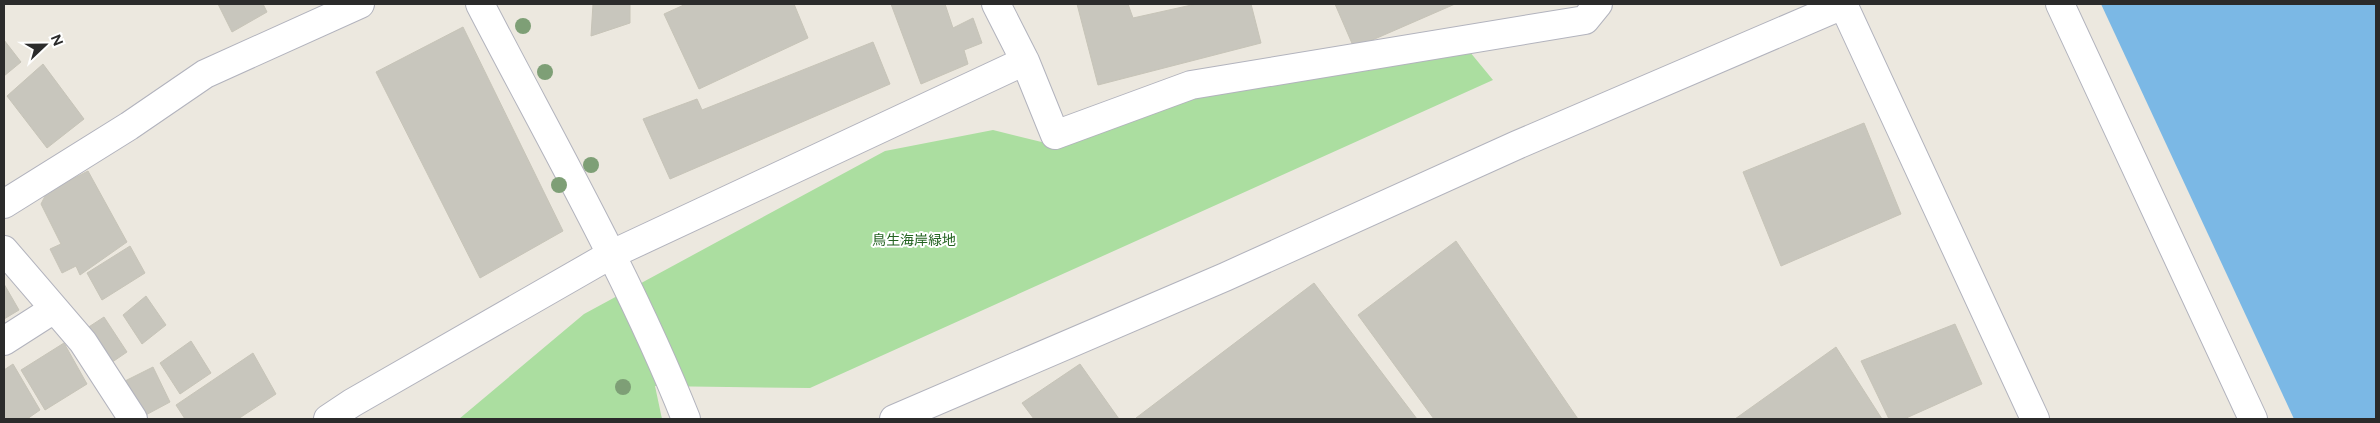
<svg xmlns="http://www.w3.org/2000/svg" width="2380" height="423" font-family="Figtree,'Noto Sans JP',sans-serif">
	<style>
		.green { fill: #abdea0 }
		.water { fill: #7bb8e5 }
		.building { fill: #c8c6bd; stroke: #c7c4b8 }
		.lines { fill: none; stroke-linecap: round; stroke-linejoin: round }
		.minor-casing { stroke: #b2b3bd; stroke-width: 30 }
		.minor { stroke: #fff; stroke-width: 28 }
		.tree { fill: #7e9f76 }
		.labels { text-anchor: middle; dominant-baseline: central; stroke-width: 4; stroke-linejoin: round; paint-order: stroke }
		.park-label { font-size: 14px; fill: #246321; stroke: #fff }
	</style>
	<rect width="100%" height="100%" fill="#ece8df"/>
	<path class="green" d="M1465,46L1493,80L810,388L655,386L662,419H459L584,314L885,151L993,130L1058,146L1201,90Z"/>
	<path class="water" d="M2101,4H2376V419H2294Z"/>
	<path class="building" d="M218,4H263L267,12L232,32Z
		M593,4H630V23L591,36Z
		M686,4H794L808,38L699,89L664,14Z
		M891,4H945L953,28L973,18L982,43L964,50L968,64L921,84Z
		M1077,4H1128L1133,18L1196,4H1251L1261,43L1098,85Z
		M1335,4H1455L1354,48Z
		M463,27L563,231L480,278L376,72Z
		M4,40L21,62L4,76Z
		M873,42L890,84L670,179L643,119L697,99L702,110Z
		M43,64L84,119L47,148L7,96Z
		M1864,123L1901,214L1781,266L1743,172Z
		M88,171L127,242L80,275L76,266L62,273L50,249L61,244L41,204L47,192Z
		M1456,241L1578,419H1434L1358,315Z
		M130,246L145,273L102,300L87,273Z
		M1314,283L1417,419H1137L1136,418Z
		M4,284L19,310L4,319Z
		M146,296L166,325L142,344L123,315Z
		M104,317L127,352L105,367L81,332Z
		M1955,324L1982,384L1904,419H1889L1861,361Z
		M191,341L211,373L180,394L160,363Z
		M64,343L87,384L45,410L21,370Z
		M1836,347L1882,419H1735Z
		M253,353L276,394L238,419H185L176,405Z
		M13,364L40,410L27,419H4V370Z
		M1080,364L1119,419H1034L1022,403Z
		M153,367L170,402L142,417L123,382Z"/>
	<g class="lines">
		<g class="minor-casing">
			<path id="minor" d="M480,4C551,141 629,276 686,419
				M996,4L1025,61L1055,135L1191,85L1585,20L1598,4
				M1843,4L2035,419
				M2060,4L2253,419
				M4,204L129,126L205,74L360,4
				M4,250L83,342L133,419
				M4,341L54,309
				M328,419L352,403L610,255L1025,61
				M894,419L1225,277L1517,145L1843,5"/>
		</g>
		<use href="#minor" class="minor"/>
	</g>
	<g class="tree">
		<circle cx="523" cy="26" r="8"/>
		<circle cx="545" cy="72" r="8"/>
		<circle cx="591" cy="165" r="8"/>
		<circle cx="559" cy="185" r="8"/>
		<circle cx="623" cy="387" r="8"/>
	</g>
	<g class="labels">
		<g class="park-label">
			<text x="914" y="240">鳥生海岸緑地</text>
		</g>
	</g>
	<rect width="2380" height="423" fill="none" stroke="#2b2b2b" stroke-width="10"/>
	<g transform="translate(45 45) rotate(68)" stroke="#ffffff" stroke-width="4" paint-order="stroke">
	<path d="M0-4L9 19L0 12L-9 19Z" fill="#2b2b2b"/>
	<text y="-8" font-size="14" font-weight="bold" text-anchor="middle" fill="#2b2b2b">N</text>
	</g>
</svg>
